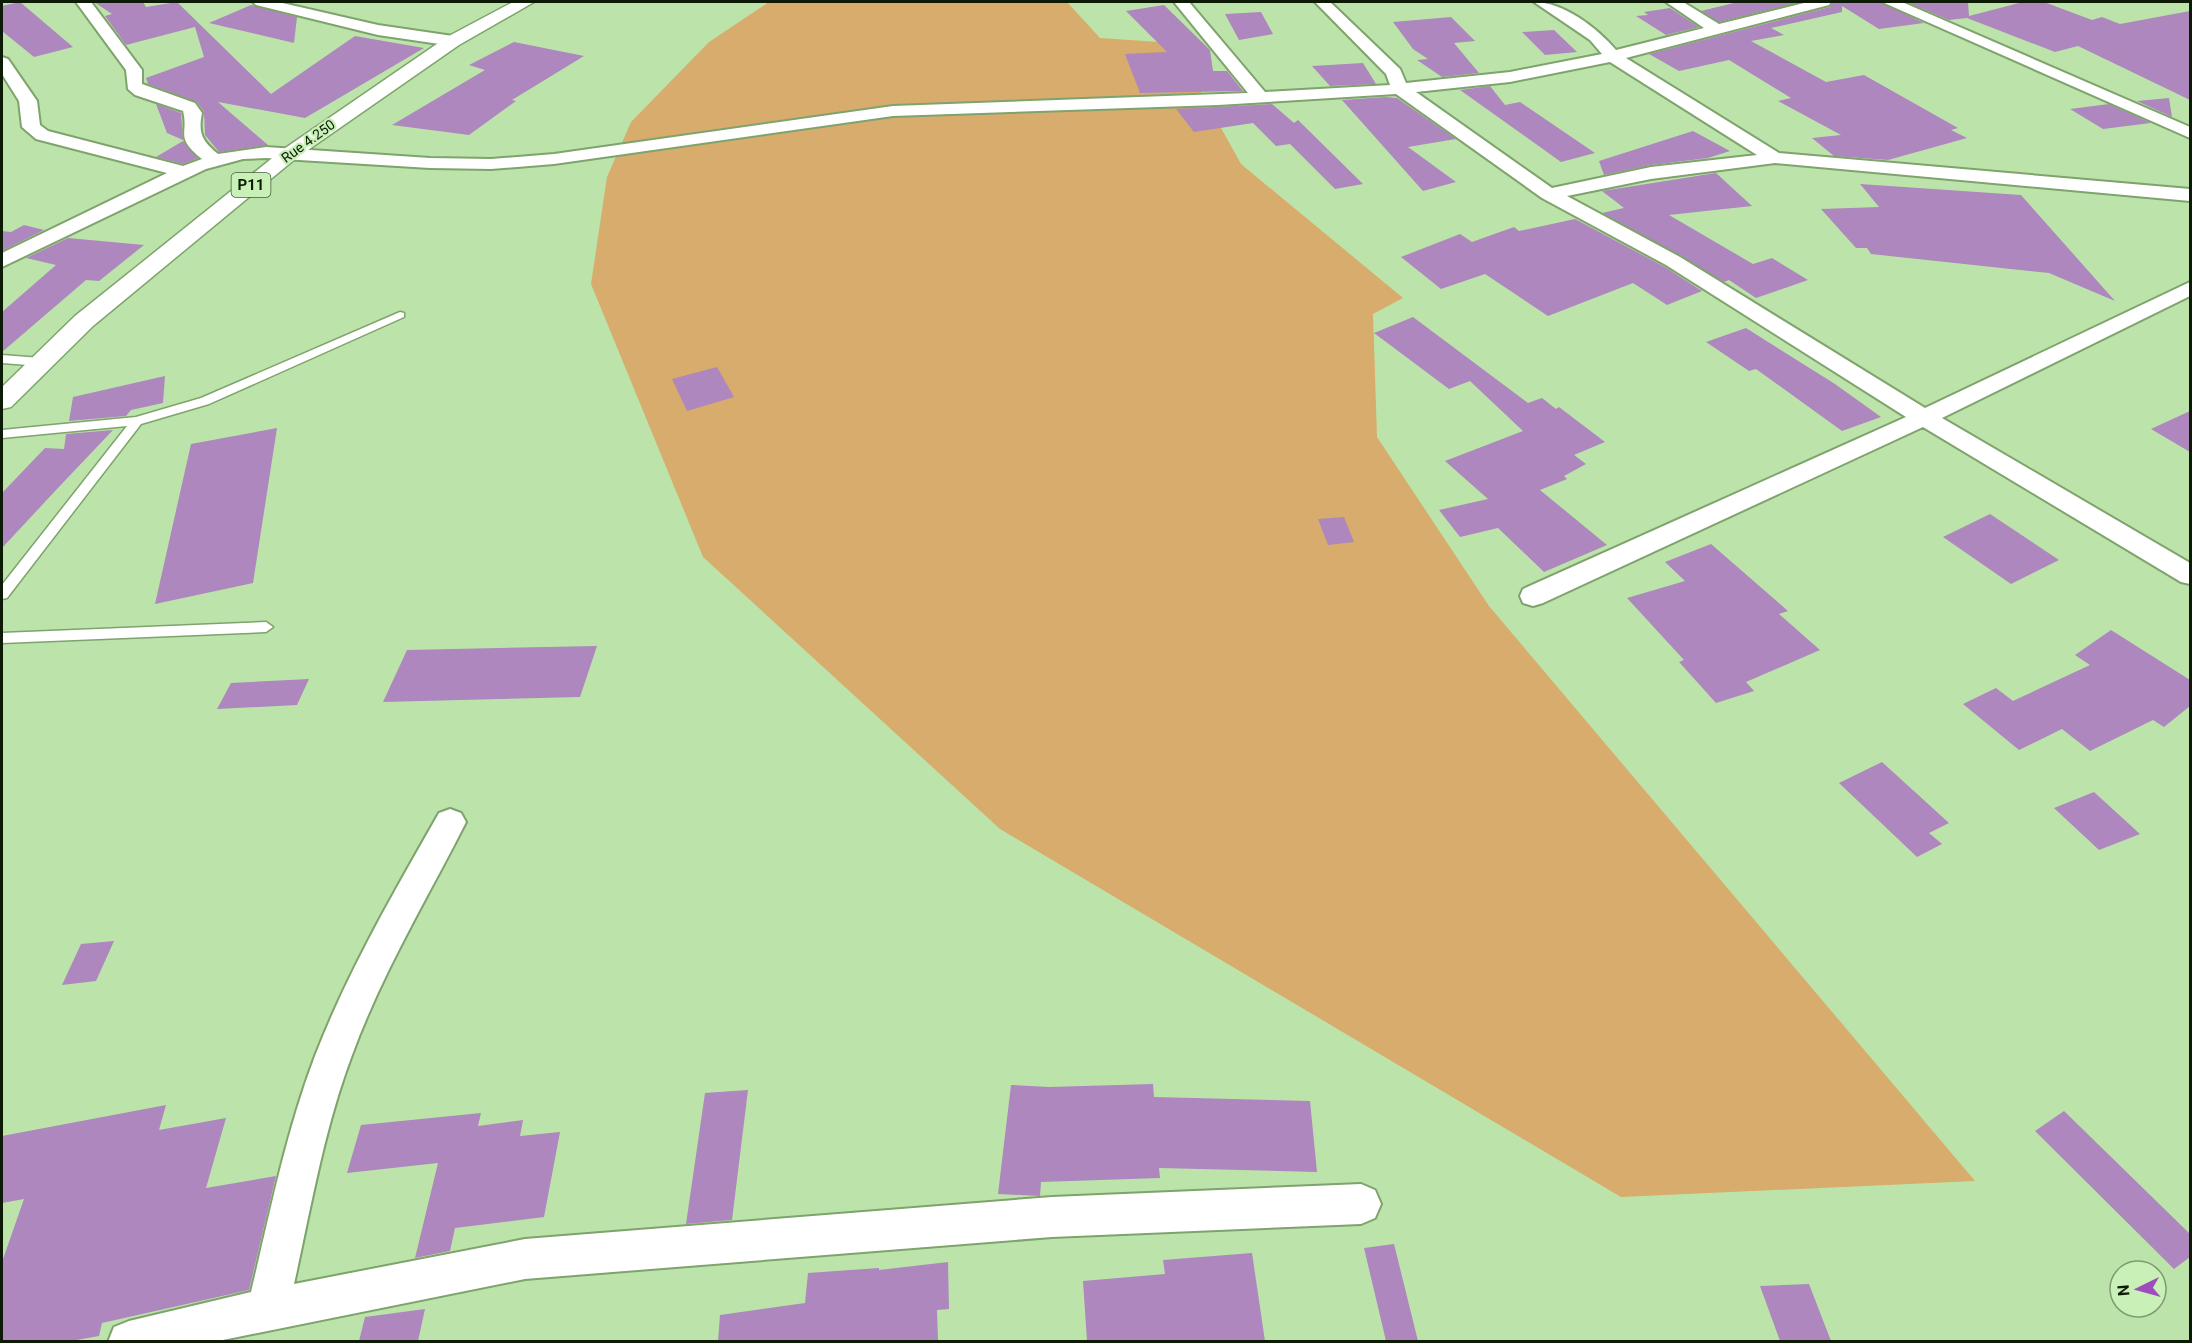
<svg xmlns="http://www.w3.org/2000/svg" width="2192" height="1343" font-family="Roboto,sans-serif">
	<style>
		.green { fill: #d8ac6c }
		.building { fill: #ad87bd }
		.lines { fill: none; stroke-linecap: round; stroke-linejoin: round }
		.service-casing { stroke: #7ea36c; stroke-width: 3 }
		.minor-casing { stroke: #7ea36c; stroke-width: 4 }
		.primary-casing { stroke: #7ea36c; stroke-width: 3 }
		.service { fill: #fff; fill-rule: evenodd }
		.minor { fill: #fff; fill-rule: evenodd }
		.primary { fill: #fff; fill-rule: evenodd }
		.labels { text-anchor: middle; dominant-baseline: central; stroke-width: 4.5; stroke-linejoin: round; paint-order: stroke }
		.far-street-label { font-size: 14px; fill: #0d1b06; stroke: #c9f1b7 }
		.shield { fill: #c9f1b7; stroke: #455b3b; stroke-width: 1.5 }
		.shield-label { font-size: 15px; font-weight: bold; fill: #0d1b06 }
	</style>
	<rect width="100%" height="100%" fill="#bce4aa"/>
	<path class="green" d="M769,2H1067L1100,38L1174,43L1241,164L1403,298L1373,314L1377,437L1489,606L1975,1181L1621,1197L1000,829L703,557L591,284L607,177L631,122L709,42Z"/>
	<path class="building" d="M20,2L73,47L34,57L2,31V6Z
		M94,2H143L146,7L177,2L271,94L355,36L424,48L305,118L218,102L268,145L219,152L205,135L204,112L197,102L148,84L146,78L204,57L195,27L126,45L105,16L112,14Z
		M1738,2H1801L1719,22L1701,11Z
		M1833,2H1880L1924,23L1879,29L1842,6V12L1771,28L1784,35L1751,41L1826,82L1864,75L1958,128L1951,130L1967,138L1888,160L1834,156L1812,138L1841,135L1778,101L1791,98L1729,60L1679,71L1649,54L1830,7Z
		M1906,2H1968L1969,16L2023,2H2044L2092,20L2102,17L2120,24L2190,11V100L2078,46L2055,52L1967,18L1949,20Z
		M251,5L297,17L294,43L209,23Z
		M1164,5L1210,50L1213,71H1227L1243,91L1140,93L1125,54L1167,52L1126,11Z
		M1670,8L1699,27L1666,35L1636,16L1648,15L1644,12Z
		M1261,12L1273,34L1239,40L1225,14Z
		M1451,17L1475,41L1454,43L1479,73L1442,77L1417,60L1428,59L1413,49L1393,22Z
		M1554,30L1577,52L1545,55L1522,32Z
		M514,42L584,56L512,100L516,101L469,135L392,125L485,70L469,65Z
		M1363,63L1376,84L1330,86L1312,66Z
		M1490,86L1505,105L1520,102L1595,153L1561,162L1460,90Z
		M1385,97L1397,98L1456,139L1408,147L1456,182L1423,191L1342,100Z
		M2169,98L2172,117L2137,101Z
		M156,104L181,113L183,140L167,133Z
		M1272,104L1294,123L1298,120L1363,184L1335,189L1290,144L1276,146L1253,123L1194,132L1176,109Z
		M2109,104L2151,123L2103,129L2070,109Z
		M1693,131L1730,151L1708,158L1651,165L1604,175L1599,161Z
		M183,141L198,158L183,164L156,157Z
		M1716,173L1752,206L1669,215L1753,264L1772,258L1808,280L1756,298L1729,280L1724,282L1602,213L1624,208L1602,191Z
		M1860,184L2021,195L2115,301L2049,273L1871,254L1867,248H1856L1821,209L1879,207Z
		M1575,219L1665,267L1702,291L1667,305L1633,283L1548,316L1485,274L1441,289L1401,257L1460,234L1472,242L1514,227L1519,231Z
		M24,225L44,230L2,251V231L11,232Z
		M68,238L144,245L99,281L86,280L2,352V312L56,265L26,258Z
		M1413,317L1528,403L1542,398L1556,409L1559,407L1605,442L1574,455L1586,464L1564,476L1567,479L1540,490L1607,545L1544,572L1498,528L1460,537L1439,510L1488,499L1445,461L1523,431L1470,381L1449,389L1374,333Z
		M1746,328L1835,384L1881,417L1842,431L1756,369L1749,371L1706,342Z
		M717,367L734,397L687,411L672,379Z
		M165,376L163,403L131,410L126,416L69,421L73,397Z
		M2190,411V452L2151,429Z
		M277,428L253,583L155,604L191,444Z
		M113,430L57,489L2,548V493L45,448L64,449L66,434Z
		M1990,514L2059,560L2011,584L1943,537Z
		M1344,517L1354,542L1328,545L1318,519Z
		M1711,544L1788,611L1779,614L1820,650L1746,682L1754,691L1716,703L1679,662L1684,660L1627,598L1685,581L1665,562Z
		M2111,630L2190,680V706L2164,727L2153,720L2090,751L2062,729L2019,750L1963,704L1996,688L2013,701L2090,665L2075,655Z
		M597,646L580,697L383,702L407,650Z
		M309,679L297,705L217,709L231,683Z
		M1882,762L1949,823L1929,833L1942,844L1917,857L1839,783Z
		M2094,792L2140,834L2099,850L2054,808Z
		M114,941L96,981L62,985L81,944Z
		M1153,1084L1154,1097L1310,1101L1317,1172L1159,1168L1160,1178L1041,1182L1040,1196L998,1194L1011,1085L1049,1087Z
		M748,1090L732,1220L686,1224L705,1093Z
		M166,1105L159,1130L226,1118L206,1188L276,1176L249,1290L102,1323L99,1336L71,1341H2V1262L24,1199L2,1203V1136Z
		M2064,1111L2190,1234V1257L2174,1269L2035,1131Z
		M481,1113L478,1126L523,1120L520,1136L560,1132L544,1217L455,1228L450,1251L415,1258L438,1163L347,1173L361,1125Z
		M1394,1244L1418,1341H1386L1364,1248Z
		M1252,1253L1265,1341H1087L1083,1281L1165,1274L1163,1260Z
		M948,1262L949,1309L937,1310L938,1341H718L720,1315L805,1303L808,1273L879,1268V1270Z
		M1809,1284L1831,1341H1780L1760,1286Z
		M425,1309L418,1341H359L365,1317Z"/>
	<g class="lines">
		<g class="service-casing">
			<path id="service" d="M400,312L404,313V317L209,404L141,424L7,598L2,599V585L127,426L2,438V430L136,417L201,398Z
				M2,355L41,358L47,362L41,366L2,363Z
				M266,622L273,627L266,632L2,643V633Z"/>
		</g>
		<g class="minor-casing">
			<path id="minor" d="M76,2H91L142,70V84L195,103L202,113C198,133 202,141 218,154L266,147L430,158L491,159L554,154L893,106L1248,93L1174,2H1189L1265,92L1390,85L1386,74L1315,2H1330L1400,69L1406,83L1510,72L1602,54L1590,40L1534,2C1564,2 1597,28 1616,50L1704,28L1666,2H1683L1719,24L1808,2H1831L1829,5L1626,58L1779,153L2190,189V201L1775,163L1651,179L1567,196L1680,257L1925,408L2190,282V296L1942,418L2190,563V584L2181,582L1923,427L1543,603L1533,606L1523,603L1520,596L1523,589L1906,417L1666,265L1542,198L1396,94L1218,105L893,116L554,164L491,169L430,168L266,158L243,159L206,169L2,267V253L167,173L36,139L22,127L19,101L2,74V57L8,59L37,101L40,125L48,131L183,166L202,159C174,136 189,135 183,111L135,95L128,89L126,70ZM1610,62L1757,155L1651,167L1552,188L1416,92L1510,82Z
				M253,2H278L378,25L453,36L461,41L453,46L378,35L256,5Z
				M1882,2H1902L2190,127V138Z
				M450,809L461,813L466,822C427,899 382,973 352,1055C324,1129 311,1207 294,1284L525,1239L1052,1197L1361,1184L1375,1190L1381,1204L1375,1218L1361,1224L1052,1237L525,1279L213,1342H108L114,1327L129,1321L251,1292C270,1213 286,1132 315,1056C348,971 394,892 439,813Z"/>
		</g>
		<g class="primary-casing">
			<path id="primary" d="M513,2H534L459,45L295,159L93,326L11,407L2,409V387L75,316L281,151L447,37Z"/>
		</g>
		<use href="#service" class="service"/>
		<use href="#minor" class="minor"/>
		<use href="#primary" class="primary"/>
	</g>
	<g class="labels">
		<g class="far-street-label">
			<text transform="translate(308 141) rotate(-36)">Rue 4.250</text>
		</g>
		<rect class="shield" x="231.5" y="173" width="39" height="24" rx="4.5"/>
		<g class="shield-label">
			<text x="251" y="185">P11</text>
		</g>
	</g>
	<rect width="2192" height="1343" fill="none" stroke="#0d1b06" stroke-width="6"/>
	<g transform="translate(2138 1289) rotate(265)"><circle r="28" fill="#c9f1b7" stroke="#7e9b70" stroke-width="1.5"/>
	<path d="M0-4.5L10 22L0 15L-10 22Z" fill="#9e4dbc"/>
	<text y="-9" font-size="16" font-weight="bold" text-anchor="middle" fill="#0d1b06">N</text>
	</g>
</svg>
